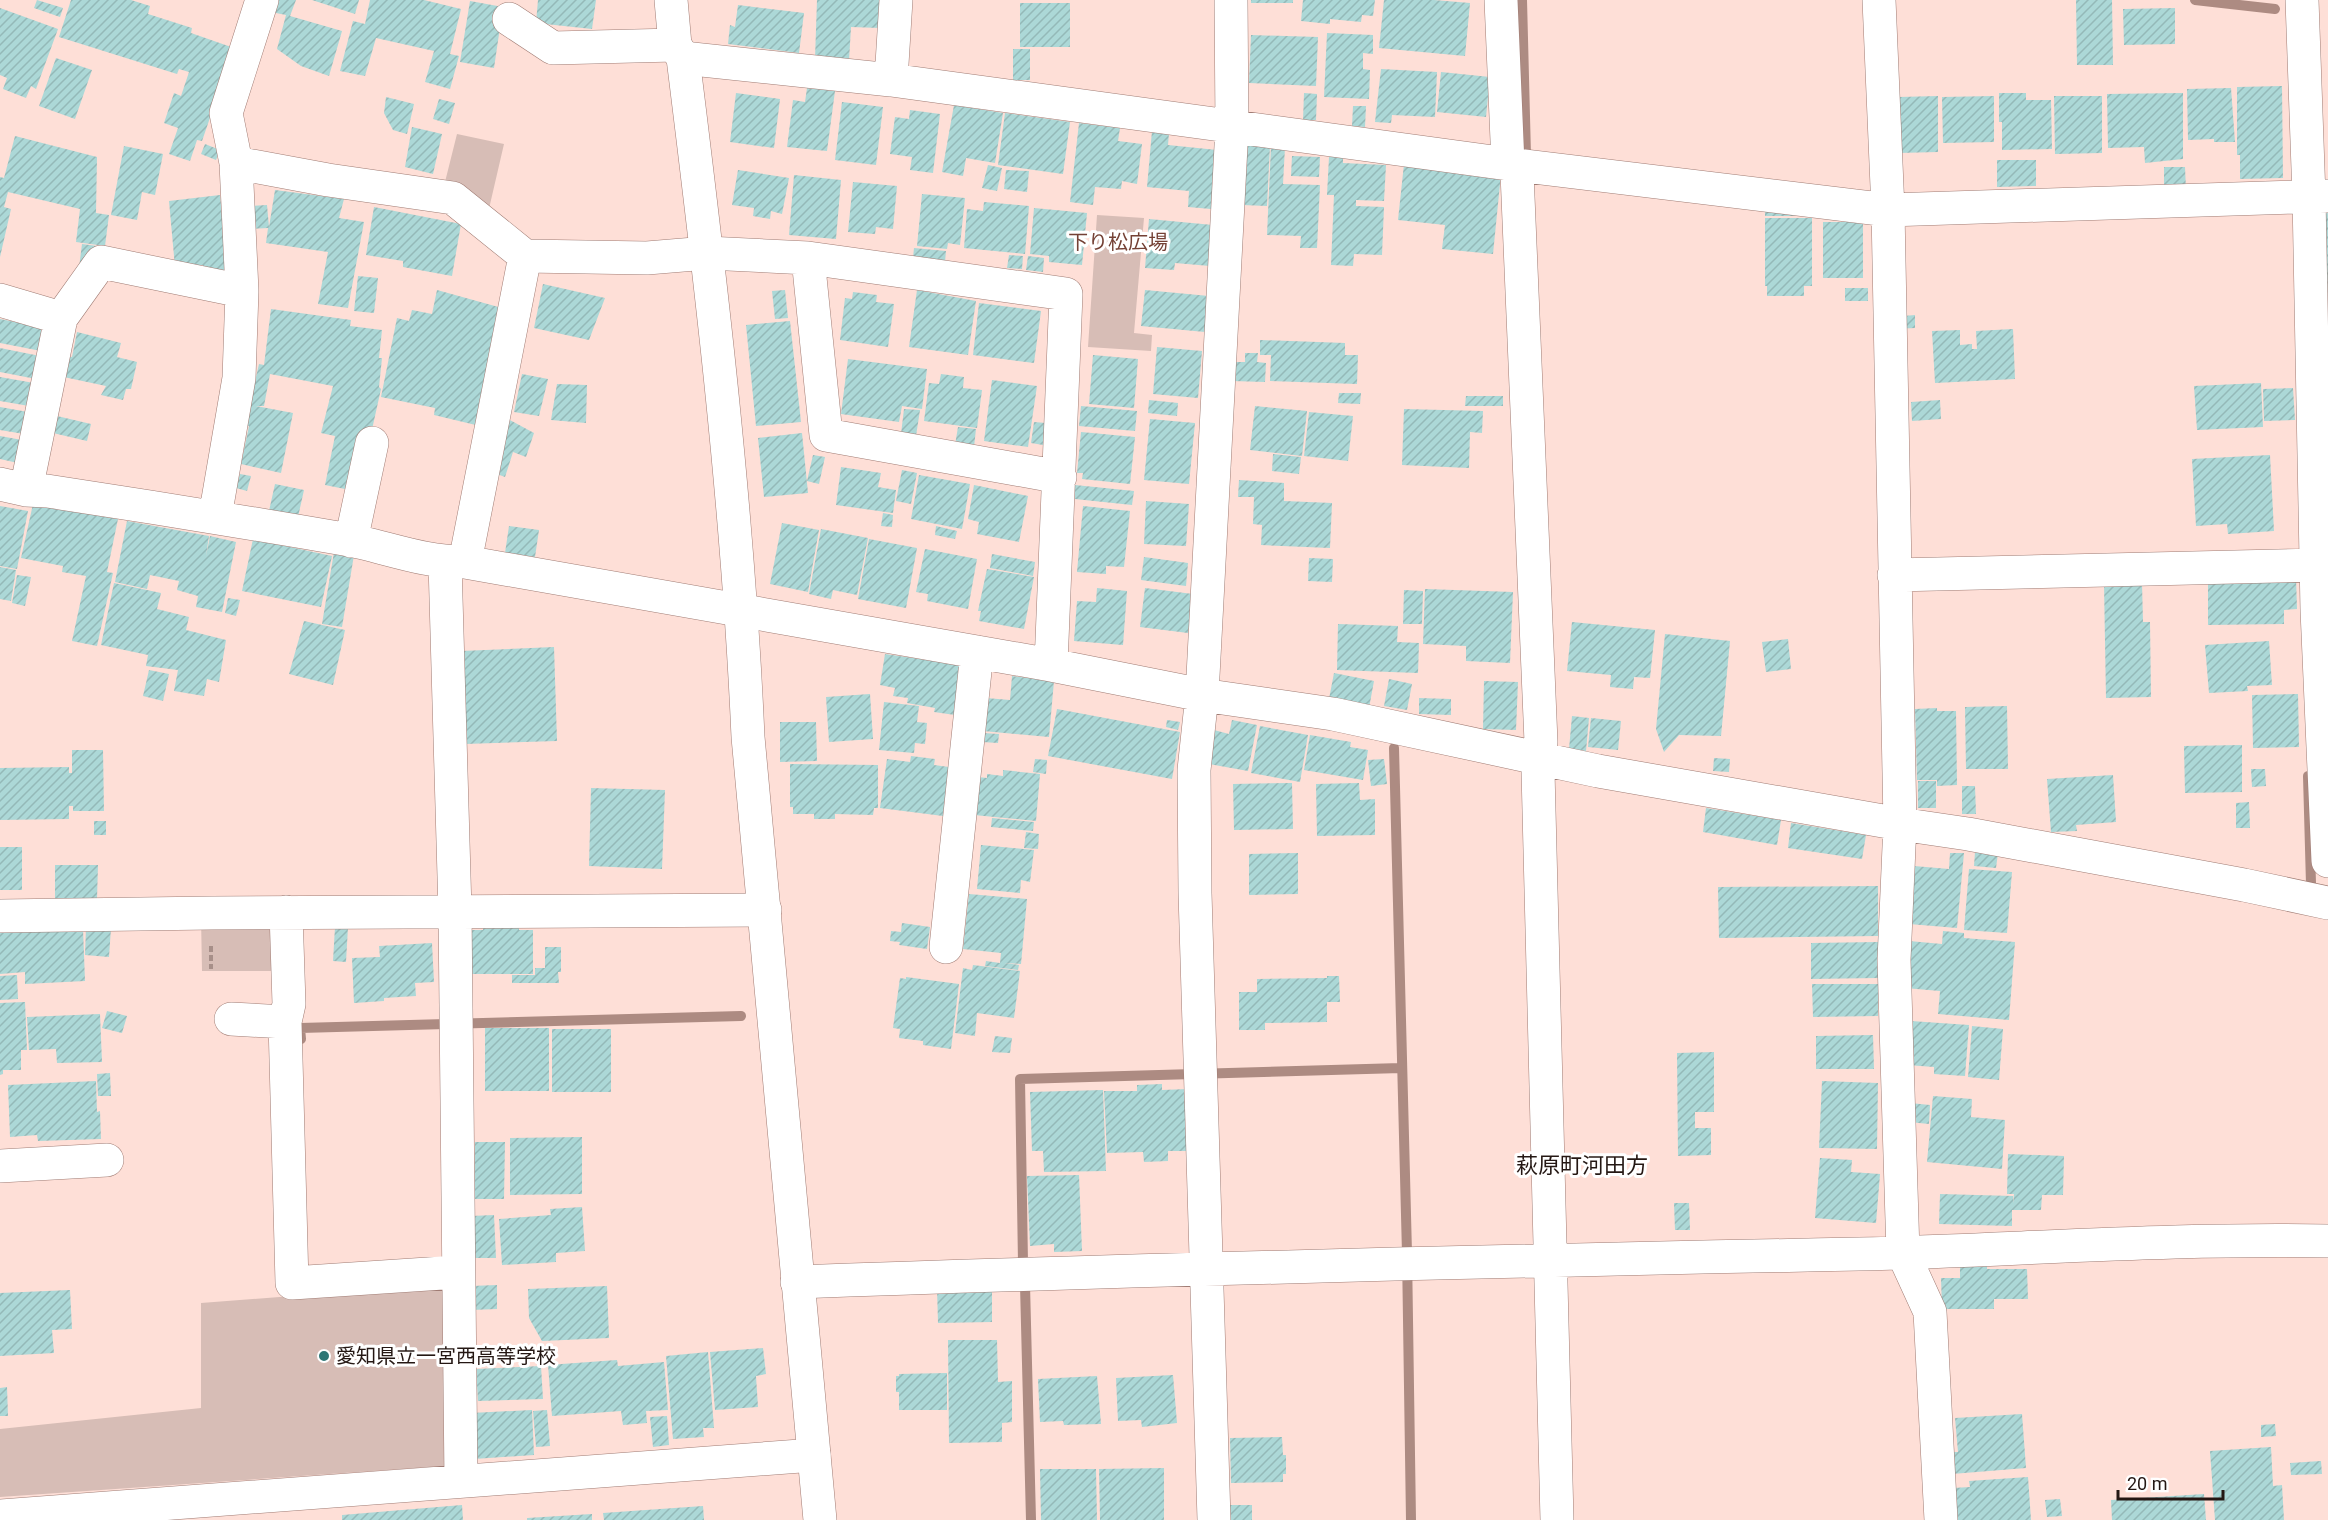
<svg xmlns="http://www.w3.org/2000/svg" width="2328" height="1520" font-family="Roboto,'Noto Sans JP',sans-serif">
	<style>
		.green { fill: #d7bdb6 }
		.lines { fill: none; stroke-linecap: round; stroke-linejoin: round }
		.stream { stroke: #ad8b82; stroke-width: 10 }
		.building { fill: url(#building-hatch) }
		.street-casing { stroke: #a07c74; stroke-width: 34 }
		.secondary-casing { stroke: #a07c74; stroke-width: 34 }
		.path { stroke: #a78f89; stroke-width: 4; stroke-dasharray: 6 3; stroke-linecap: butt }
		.street { stroke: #fff; stroke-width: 33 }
		.secondary { stroke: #fff; stroke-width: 33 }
		.poi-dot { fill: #2d7675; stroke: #fff; stroke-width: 2 }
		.labels { text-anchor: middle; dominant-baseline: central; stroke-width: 6; stroke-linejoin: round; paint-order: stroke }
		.park-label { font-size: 20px; fill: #744135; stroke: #fff }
		.poi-label { font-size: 20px; fill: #241713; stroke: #fff; text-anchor: start }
		.quarter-label { font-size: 22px; fill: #241713; stroke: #fff }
	</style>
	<defs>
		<pattern id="building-hatch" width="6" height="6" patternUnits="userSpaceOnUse" patternTransform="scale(1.5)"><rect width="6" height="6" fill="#acd8d7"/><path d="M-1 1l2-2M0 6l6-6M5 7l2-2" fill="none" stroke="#94b9b8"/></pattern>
	</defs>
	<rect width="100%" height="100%" fill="#fedfd7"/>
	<path class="green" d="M457,134L504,144L488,213L445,182Z
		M1097,215L1144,218L1134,333L1152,335L1151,351L1088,347Z
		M201,917H281L280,971H202Z
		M446,1284L445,1466L0,1497V1429L201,1408V1303Z"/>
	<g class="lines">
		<path class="stream" d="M1522,0L1526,155
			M2195,0L2275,9
			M1394,748L1407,1253L1411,1520
			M2308,776L2311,884
			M301,1039L300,1028L741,1016
			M1031,1520L1025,1285L1023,1263L1020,1079L1401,1068"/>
	</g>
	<path class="building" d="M37,0L63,8L60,17L34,8Z
		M71,0H131L150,6L148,14L192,28L191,33L234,48L202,141L197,140L190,161L169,154L178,128L164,123L174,93L181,96L189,72L179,69L177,74L59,37Z
		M275,0H296L290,16L342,31L329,76L301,66L277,49L286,15L271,12Z
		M312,0H359L355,14Z
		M370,0H424L461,9L450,54L459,56L450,89L425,82L434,51L376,38L365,76L340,71L353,21L365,24Z
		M538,0H596L592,29L536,23Z
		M817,0H881L880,28L851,27L849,61L815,59Z
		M1251,0H1293V3H1251Z
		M1303,0H1375L1373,16L1362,15L1361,22L1330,19V24L1301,21Z
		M1384,0H1434L1470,3L1465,56L1379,48Z
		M2076,0H2112L2113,65H2077Z
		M470,1L503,7L494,68L460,62Z
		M1020,3H1070V47H1020Z
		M738,5L804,13L799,53L728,44L730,25L735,27Z
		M0,8L58,29L36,89L31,86L26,98L3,89L7,78L0,75Z
		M2175,8V44L2124,45L2123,9Z
		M1327,33L1373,35V54L1363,53V69L1370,70L1369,99L1324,97Z
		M1251,35L1318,37L1316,86L1249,83Z
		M1013,49H1030V80H1013Z
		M56,58L92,70L75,119L39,106Z
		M1381,69L1437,72L1435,117L1392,115L1391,123L1375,122Z
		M1441,72L1490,77L1486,117L1437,112Z
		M2282,86L2283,178L2240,179V155H2237V87Z
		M807,88L835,91L827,151L787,147L793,100L805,102Z
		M2231,88L2235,142H2214V139L2188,140L2187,89Z
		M736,93L780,99L774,148L730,142Z
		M1304,93L1317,94L1316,120H1303Z
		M1999,93H2026V100H2051L2052,149L2002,150V122H1999Z
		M2183,93V159L2145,163L2144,147L2108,148L2107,94Z
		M1938,96V152L1899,153V97Z
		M1994,96V142L1943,143L1942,97Z
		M2054,96H2102V153L2055,154Z
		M386,97L414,104L407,134L393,130L384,113Z
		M439,99L455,103L449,124L433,119Z
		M842,102L883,107L876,165L835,160Z
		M954,105L1003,113L995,163L966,158L963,176L942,172Z
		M1353,106H1366L1365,127L1352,126Z
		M910,110L940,114L933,173L910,170L912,157L890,154L895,117L909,119Z
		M1005,113L1070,122L1063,174L998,165Z
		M1079,123L1120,128L1118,141L1142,144L1137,184L1122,181L1121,189L1095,187L1093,205L1070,202Z
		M412,127L442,134L433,174L405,167Z
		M1152,131L1169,133L1168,145L1217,150L1211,209L1188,207L1189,191L1147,187Z
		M15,136L97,157L96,213L109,215L105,246L76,242L80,209L8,192L4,207L11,209L0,257V177L4,178Z
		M205,144L220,150L216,160L201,154Z
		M124,146L163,154L155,195L142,192L137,220L111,215Z
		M1244,146H1270L1267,206L1242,205Z
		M1271,146L1285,147L1283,184L1320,185L1317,248H1300L1301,236L1267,235Z
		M1292,156L1320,157L1319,177L1291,176Z
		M1329,157H1343V163L1386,165L1384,201L1356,200V206L1384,207L1382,255L1354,254L1353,266L1331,265L1334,195H1327Z
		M1997,160H2036V186L1997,187Z
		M1404,164L1501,174L1493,254L1442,249L1445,225L1398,220Z
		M988,165L1002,168L997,191L982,188Z
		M2164,167H2185L2186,190L2164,191Z
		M738,170L789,178L782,214L771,211L770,219L753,216L754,208L732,205Z
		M1006,170L1029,171L1027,192L1004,189Z
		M794,175L841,180L836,239L789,235Z
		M853,182L897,186L893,229L876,227L875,234L848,232Z
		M275,190L344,199L339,218L364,222L348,308L318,304L328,252L266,243L268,228L251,229L249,206L267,205L269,227Z
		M922,194L965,198L960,245L948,243L947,249L917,246Z
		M220,195L228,272L204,274L203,265L175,267L169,201Z
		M984,202L1029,206L1025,254L964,248L967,209L983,211Z
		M1765,203L1812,216H1765Z
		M374,207L461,224L452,276L403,267V261L366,255Z
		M1034,208L1087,213L1082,265L1049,262V256L1030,254Z
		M2328,213V299H2323L2320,214Z
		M1765,218H1812V286H1804V296H1767V286H1765Z
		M1149,219L1213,225L1210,266L1175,263L1174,270L1145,268Z
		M1823,222H1863V278H1823Z
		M82,244L97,246L95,270L79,268Z
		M914,248L946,251L945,262L913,258Z
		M1009,255L1023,256L1022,269L1007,268Z
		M1028,256L1044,258L1043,272L1026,270Z
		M358,276L378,278L374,313L354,311Z
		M543,284L605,298L589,340L534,328Z
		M1845,288H1868V301H1845Z
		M437,290L502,308L484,427L434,415L435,408L381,397L397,318L409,321L412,310L432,314Z
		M785,290L788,318L775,319L772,291Z
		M917,290L976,301L968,355L909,347Z
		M1145,290L1209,296L1205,332L1141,326Z
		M853,292L877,295L876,302L894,304L888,347L840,340L845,298L852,299Z
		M979,303L1041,311L1034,363L973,355Z
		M271,309L351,320L350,326L382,330L379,358H382L379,387L381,389L369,443L355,491L325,485L335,436L321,433L333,386L270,374L264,406H256L293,413L281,473L241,464L249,426L245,425L259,364L264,365Z
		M1915,315V328L1893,329L1892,317Z
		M0,319L46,328L41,351L0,343Z
		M790,321L801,422L756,426L746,325Z
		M2013,329L2015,379L1935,383L1932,331L1960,330V345L1972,344V349H1977L1976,331Z
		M77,332L121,343L117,357L137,362L131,389H126L123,400L101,395L106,386L59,376L64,355L72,357Z
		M1260,340L1345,343V355H1358L1357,384L1270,381L1271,355H1260Z
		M1157,347L1202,351L1198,398L1153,394Z
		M0,348L40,356L36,379L0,372Z
		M1245,353H1258L1257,362L1266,363L1265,382L1232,381V362H1245Z
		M1093,355L1138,359L1134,408L1089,404Z
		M848,359L927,369L922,409L902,406L899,422L841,414Z
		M522,374L548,379L539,416L514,412Z
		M941,374L964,377L963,388L982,390L977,428L924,421L929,383L939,384Z
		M0,377L34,383L29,406L0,401Z
		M992,380L1037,386L1028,447L984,441Z
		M2261,383L2263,427L2197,430L2194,386Z
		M557,384L587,385L586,423L551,420Z
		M2293,388L2295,420L2264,421L2263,389Z
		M1339,393H1361L1360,404L1338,403Z
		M1466,396H1503V406H1465Z
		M1149,400L1178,403L1177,416L1148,413Z
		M1940,400L1941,419L1912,421L1911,402Z
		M1081,406L1137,411L1135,431L1079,426Z
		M1255,406L1307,411L1302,456L1250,450Z
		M0,407L28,412L24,434L0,430Z
		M904,409L920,410L916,436L901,434Z
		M1404,409L1483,411L1482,433L1470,432L1469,468L1402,465Z
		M1309,412L1353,416L1348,461L1304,456Z
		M57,416L91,424L87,441L53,433Z
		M508,419L534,433L526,457L513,452L505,477L489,471Z
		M1150,419L1195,423L1189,484L1144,480Z
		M1034,422L1046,423L1043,445L1031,443Z
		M958,427L976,429L974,447L955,445Z
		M1081,432L1135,437L1130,484L1082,479L1083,473H1077Z
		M802,433L808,493L764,497L758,438Z
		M0,436L22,440L18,463L0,459Z
		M1273,454L1301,457L1299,474L1272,471Z
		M813,455L825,457L819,484L807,481Z
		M2270,455L2274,531L2228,534L2227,524L2196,526L2192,459Z
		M841,467L881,473L878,487L896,490L893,513L836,505Z
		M902,470L917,473L911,504L896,501Z
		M240,474L251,476L247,491L236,488Z
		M919,475L970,484L962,529L911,519Z
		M1239,480L1284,483V501L1332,503L1330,548L1261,545L1262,525L1253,524L1254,497H1238Z
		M275,484L304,490L298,517L269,511Z
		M974,485L1028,496L1019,542L977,534L979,522L968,519Z
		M1075,485L1134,491L1132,505L1075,499Z
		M1146,501L1189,504L1186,546L1144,544Z
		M33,504L118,519L107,572L113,573L97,646L72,641L86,576L62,572L63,566L21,558Z
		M0,506L28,511L17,569L0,566Z
		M1083,506L1130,511L1124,567L1106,566V574L1077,572Z
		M883,513L893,515L892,527L881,526Z
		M127,521L209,536L206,556L210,536L236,542L222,612L196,607L198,596L177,590L179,581L150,575L147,589L115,582Z
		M782,523L819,530L808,592L770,584Z
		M509,526L539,530L535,557L505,553Z
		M936,526L957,531L955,539L935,535Z
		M821,529L868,538L857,595L833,590L831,599L809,594Z
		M253,539L332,556L321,607L242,591Z
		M869,539L917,548L906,608L858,599Z
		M925,549L977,559L968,609L927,601L928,594L916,592Z
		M334,552L354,555L342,627L322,624Z
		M992,554L1035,562L1033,576L990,568Z
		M1144,557L1188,563L1186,586L1141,580Z
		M1309,558L1333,559L1332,582L1308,581Z
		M0,567L16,570L11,601L0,599Z
		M987,569L1034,577L1024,629L979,621L981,611H978Z
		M17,575L31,577L25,606L12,603Z
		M2296,577L2297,609L2284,610V624L2208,625V581Z
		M114,583L161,593L157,609L189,617L186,630L226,640L219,682L207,679L204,696L174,691L178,670L146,666L148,655L101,645Z
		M2142,583L2143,622H2150L2151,697L2106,698L2104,584Z
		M1097,588L1127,591L1123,645L1074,641L1077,601L1096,602Z
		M1145,588L1193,594L1188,633L1140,627Z
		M1425,589L1513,592L1510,663L1466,661V646L1423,644Z
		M1404,590L1423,591L1422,624H1403Z
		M228,598L240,600L236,616L225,613Z
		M304,621L345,630L333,685L289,674Z
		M1572,622L1655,630L1650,678L1634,677L1633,689L1610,687L1611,675L1567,671Z
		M1338,624L1398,626L1397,642L1419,643L1418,673L1337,670Z
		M1665,634L1730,641L1721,736L1679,735L1664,752L1656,729Z
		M1788,639L1791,669L1766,672L1762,642Z
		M2269,641L2272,685L2247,686L2248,691L2209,693L2205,645Z
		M554,647L557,741L465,744L461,651Z
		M885,654L962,665L955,715L934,712L935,708L907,703L908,698L893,696L895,688L880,685Z
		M149,670L169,674L163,701L143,696Z
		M1334,673L1374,681L1369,708L1329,699Z
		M1012,676L1054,681L1049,737L983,731L986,698L1010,700Z
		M1389,679L1412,684L1407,710L1384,706Z
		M1484,681L1518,682L1516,730L1483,729Z
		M870,694L873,739L829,742L826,697Z
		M2298,694L2299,747L2253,748L2252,695Z
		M1419,698L1451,699V715L1419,714Z
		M884,702L919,706L917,722L927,723L925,744L915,743L914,753L879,750Z
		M2007,706L2008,769H1966L1965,707Z
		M1937,708V711H1956L1957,785L1937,786V780H1917L1915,709Z
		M1057,709L1180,732L1172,779L1048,756Z
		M1572,716L1589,718L1586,751L1569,749Z
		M1591,718L1621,721L1618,750L1588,747Z
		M1167,720L1180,722L1178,730L1166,727Z
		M1232,720L1257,725L1248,771L1209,764L1214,730L1229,734Z
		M780,722H816L817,761L780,762Z
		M1260,726L1308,735L1300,782L1251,773Z
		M983,733L999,734L998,743L982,742Z
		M1310,735L1351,742L1350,747L1368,750L1363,780L1304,770Z
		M2242,745V792L2185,793L2184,746Z
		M72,750H103L104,811H73V806H69V819L0,820V768L69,767V773H72Z
		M911,756L935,759L934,765L949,767L943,816L880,808L887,759L910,762Z
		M1714,758L1730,759L1729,772L1713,771Z
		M1035,759L1047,760L1046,774L1033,772Z
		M1384,759L1387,784L1371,786L1368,760Z
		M790,764L878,765V808H874L873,815L835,814V819H814V814H793V807H790Z
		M2251,769H2265L2266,786L2252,787Z
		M1003,770L1040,774L1036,821L974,815L978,777L987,778V774L1003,776Z
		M2113,775L2116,822L2076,825L2077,831L2051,832L2047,779Z
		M1918,781H1936V808H1918Z
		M1292,783L1293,829L1234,830L1233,784Z
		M1359,783L1360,800L1375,799V835L1317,836L1316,784Z
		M1962,786H1975L1976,814H1962Z
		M591,788L665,790L662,869L589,866Z
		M2249,802L2250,828H2236V803Z
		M1706,808L1781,820L1777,845L1703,832Z
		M992,818L1034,822L1033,831L991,827Z
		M94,821H106V835H94Z
		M1791,823L1866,835L1862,859L1788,848Z
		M1026,832L1039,834L1038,849L1024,848Z
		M981,845L1034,850L1030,882L1021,880L1020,893L977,889Z
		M0,847H22V890H0Z
		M1975,852L1998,853L1996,868L1974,866Z
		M1298,853V894L1249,895V854Z
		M1950,853H1964L1957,928L1909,924L1914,866L1949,869Z
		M55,865H98L97,899H55Z
		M1969,869L2012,872L2007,933L1964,930Z
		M1878,886V936L1719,938L1718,887Z
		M969,894L1027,899L1021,964L1004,963L1019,965L1018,970L985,966L986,961L1000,963L1001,953L963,949Z
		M902,923L930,927L927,949L899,945L900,942L890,941L891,931L901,932Z
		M483,924H519V930H533V974H469V930H483Z
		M86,927L111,928L109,957L85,955Z
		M335,927H348L346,962L333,961Z
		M83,929L85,981L25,984V972L0,974V932Z
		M1943,931L1964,933V938L2015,942L2009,1020L1938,1014L1940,991L1905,988L1909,941L1942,944Z
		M1878,942V978L1811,979V943Z
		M432,943L434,982L415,983L416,996L384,998V1001L354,1003L352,958L380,957L379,946Z
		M545,947H561V972H558L559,983H512V975H535V968H545Z
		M973,965L1020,971L1014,1018L977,1013L975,1036L955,1033L963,968L972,970Z
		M17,975L18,999L0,1000V976Z
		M1327,976H1339L1340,1002H1327V1022L1265,1023V1030H1239V992H1257V979L1327,978Z
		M906,977L959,984L951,1049L923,1045V1041L899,1038L900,1029L893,1028L900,978L906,979Z
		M1812,984H1878V1016L1813,1017Z
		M25,1002L27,1050H21V1070H3V1074L0,1075V1003Z
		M107,1011L127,1016L122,1033L102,1028Z
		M100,1014L102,1062L57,1063L56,1049L29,1050L27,1017Z
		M1911,1021L1969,1025L1965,1076L1934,1074V1067L1907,1065Z
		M1972,1026L2003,1029L1999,1080L1968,1077Z
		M485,1028H549V1091H485Z
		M552,1029H611V1092H552Z
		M1873,1035L1874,1069H1816V1036Z
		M995,1036L1012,1038L1010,1053L992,1052Z
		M1714,1052V1112H1695V1128H1711V1155L1678,1156L1677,1053Z
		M110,1073L111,1096H98L97,1074Z
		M96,1081L97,1112L100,1111L101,1139L38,1141L37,1135L10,1137L8,1085Z
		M1822,1081L1878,1083L1877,1149L1819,1148Z
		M1162,1084V1090L1188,1089L1190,1151H1168V1161L1144,1162L1143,1152L1107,1153L1104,1091H1137V1085Z
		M1103,1090L1106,1171L1044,1172L1043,1151H1032L1030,1092Z
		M1933,1096L1972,1099L1971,1117L2005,1120L2002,1169L1927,1162Z
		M1910,1103L1930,1105L1929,1124L1909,1122Z
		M582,1137V1194L510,1195V1138Z
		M475,1142H505L504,1199H474Z
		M2008,1154L2064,1156L2063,1195H2042L2041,1210H2012V1226L1939,1224L1940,1194L2013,1196V1203L2014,1194H2007Z
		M1820,1158L1852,1160L1851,1172L1880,1174L1876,1223L1815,1218Z
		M1079,1175L1082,1251L1054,1252V1244L1030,1246L1027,1176Z
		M1674,1203H1689L1690,1230H1675Z
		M582,1207L585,1251L556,1253V1262L502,1265L499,1219L551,1215L550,1209Z
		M494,1215L496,1258H472L471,1216Z
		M1960,1263H1987V1269H2027L2028,1299H1994V1309H1942L1941,1278H1960Z
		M497,1285V1309L471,1310V1286Z
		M607,1286L609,1338L542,1341L529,1318L528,1289Z
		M992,1287V1322L938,1323L937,1288Z
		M70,1290L72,1329L52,1330L54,1353L0,1356V1293Z
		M948,1340H997L998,1382L1012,1381V1422L1002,1423V1442L949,1443Z
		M763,1348L766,1374L756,1376L758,1407L715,1410L710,1352Z
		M708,1352L714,1428H703L704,1437L673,1439L666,1356Z
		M617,1360L618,1366L664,1362L668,1410L646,1411L647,1423L623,1425L621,1411L552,1416L548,1365Z
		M541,1366L543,1399L478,1401L476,1369Z
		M947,1373V1410H899V1392H896V1376H899V1374Z
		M1173,1375L1177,1423L1142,1427L1141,1420L1118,1421L1116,1378Z
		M1097,1376L1101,1424L1064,1425L1063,1421L1040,1422L1038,1379Z
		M7,1387L8,1416H0V1388Z
		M532,1410L534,1455L474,1459L471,1413Z
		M547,1410L550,1446L536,1447L533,1411Z
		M2022,1414L2026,1468L1952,1474L1951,1452H1958L1955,1418Z
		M667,1416L669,1445L653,1447L650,1417Z
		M2275,1424L2276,1436L2261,1437V1425Z
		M1282,1437L1283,1455H1286V1474H1283V1482L1231,1483L1230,1438Z
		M2271,1447L2273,1486L2282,1485L2284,1520H2215L2210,1451Z
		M2321,1461L2322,1474L2291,1475L2290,1463Z
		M1164,1468V1520H1100L1099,1469Z
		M1040,1469H1096L1097,1520H1041Z
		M2028,1477L2031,1520H1955L1953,1488L1970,1487L1969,1481Z
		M2204,1494L2206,1520H2112L2111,1500Z
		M2060,1499L2062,1516L2047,1517L2045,1500Z
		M462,1505L463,1520H342V1515Z
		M1223,1505H1252V1520H1223Z
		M703,1506L704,1520H604L603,1513Z
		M592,1514V1520H527V1518Z"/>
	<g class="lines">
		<g class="street-casing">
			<path id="street" d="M1501,0L1508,164L1517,173L1541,742L1538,771L1557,1520
				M1879,0L1888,210L1900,824L1894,960L1903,1253L1930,1312L1941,1520
				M2302,0L2309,197L2317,610L2328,861
				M509,19L553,48L675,45
				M683,58L891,80L1508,164L1888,210L2328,196
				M891,80L896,0
				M236,163L328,180L453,198L525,256L647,258L707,253L808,258L1066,294L1051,665
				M808,258L826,435L1060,477
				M0,300L61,318L101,262L242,291
				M0,484L26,490L47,491C146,506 245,522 344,539C384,546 424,563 465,562L1051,665L1202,695L1333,714L1598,771L1900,824L1968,834L2244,885L2328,903
				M26,490L61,318
				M215,517L239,378L242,291L236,163L226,113L262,0
				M351,541L372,443
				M465,562L525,256
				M445,563L455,911L461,1481
				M1894,575L2317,565
				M286,912L289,1004L285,1022L292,1283L458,1272
				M0,916L211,913L765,910
				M946,947L977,652
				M231,1019L285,1022
				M0,1166L107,1160
				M797,1282C1151,1269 1505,1261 1859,1254C2015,1250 2172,1238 2328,1241
				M0,1516L814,1455
				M1214,1520L1195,893L1194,770L1202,695L1232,127L1231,0"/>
		</g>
		<g class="secondary-casing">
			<path id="secondary" d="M671,0L675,45L683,58C711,283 738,510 748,737L820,1520"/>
		</g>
		<path class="path" d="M211,946V969"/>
		<use href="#street" class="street"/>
		<use href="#secondary" class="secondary"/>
	</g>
	<circle class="poi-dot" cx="324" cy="1356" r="6"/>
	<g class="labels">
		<g class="park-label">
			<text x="1118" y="242">下り松広場</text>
		</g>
		<g class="poi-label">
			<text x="336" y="1356">愛知県立一宮西高等学校</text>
		</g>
		<g class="quarter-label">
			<text x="1582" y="1165">萩原町河田方</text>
		</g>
	</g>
	<path d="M2118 1490v9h105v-9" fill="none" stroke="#241713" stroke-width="3"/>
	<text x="2127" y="1490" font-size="18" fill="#241713" stroke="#ffffff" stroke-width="4.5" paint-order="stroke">20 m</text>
</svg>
